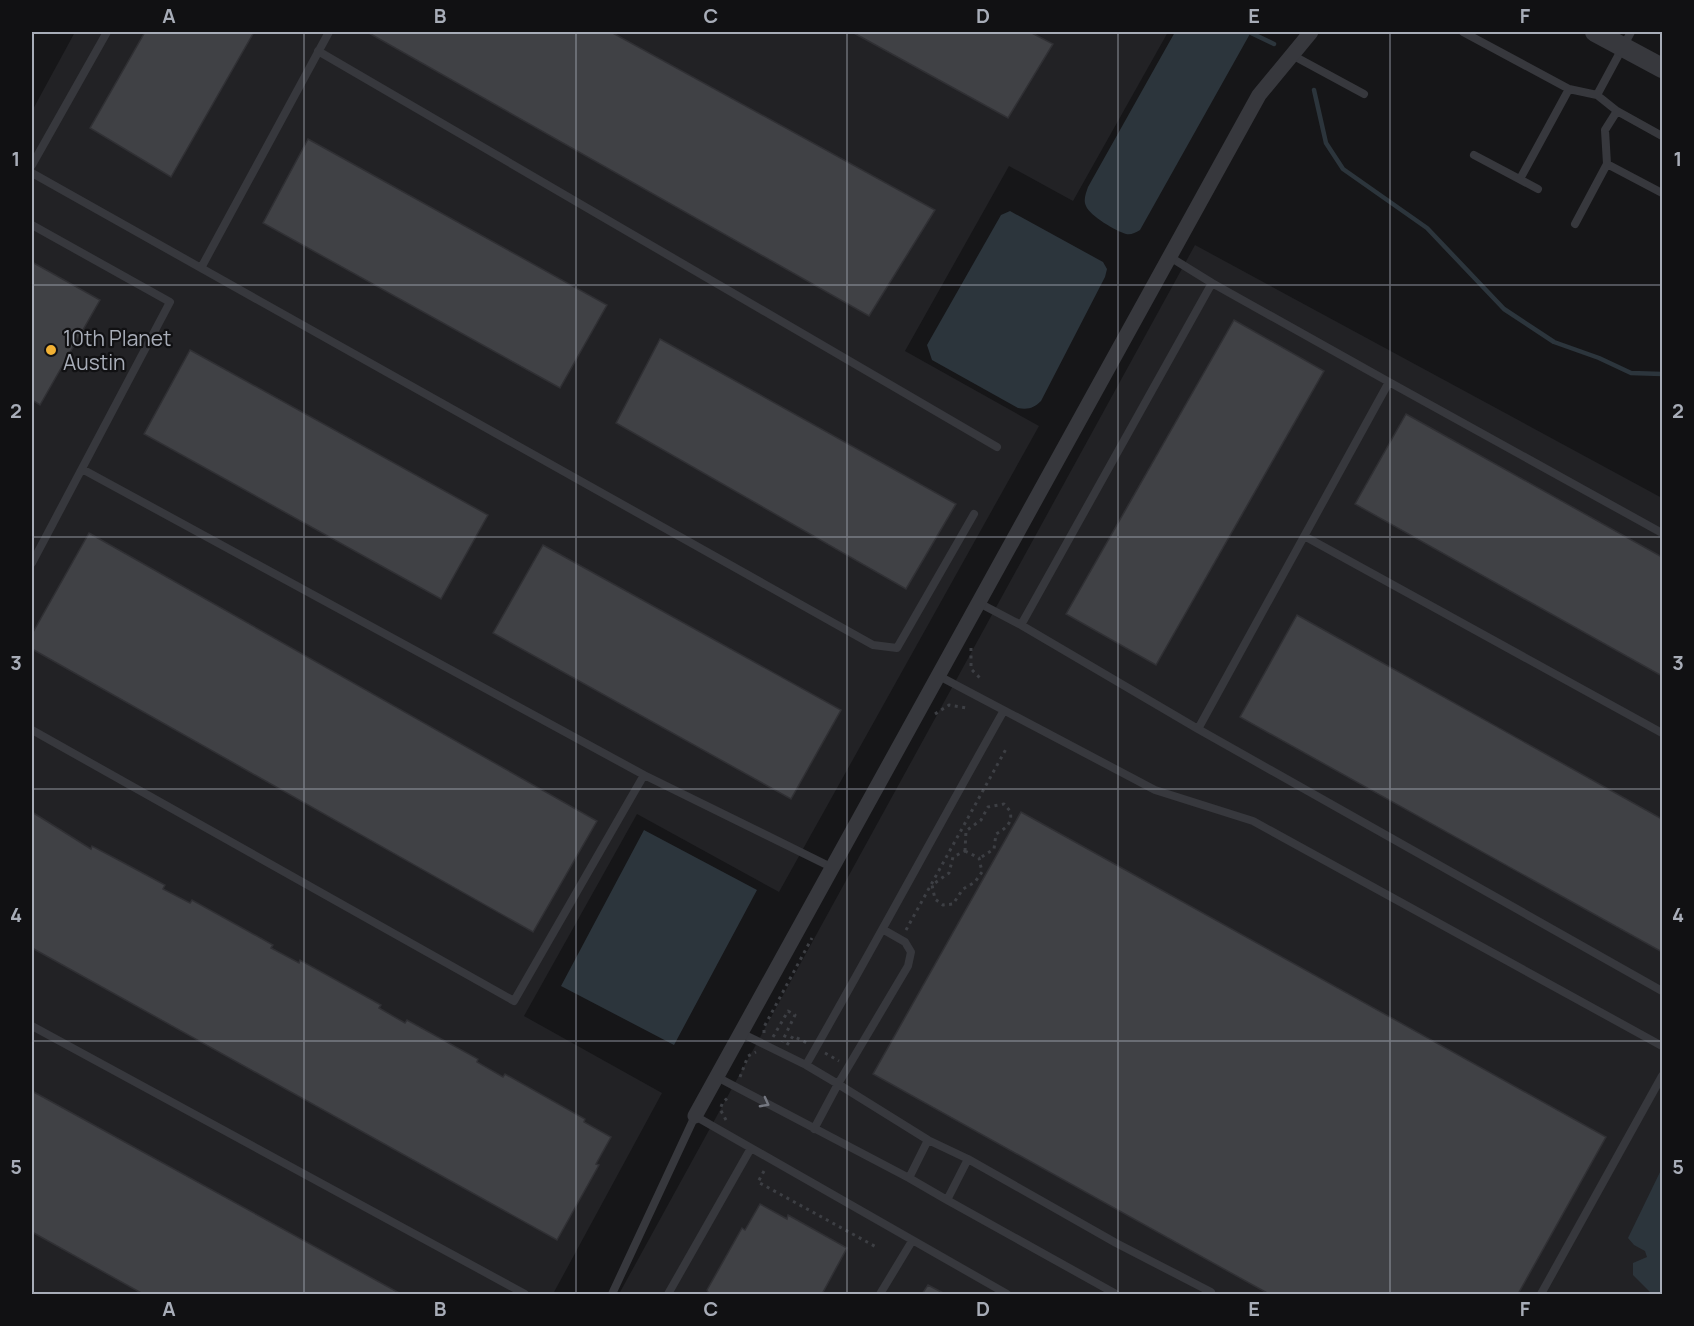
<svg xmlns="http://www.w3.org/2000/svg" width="1694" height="1326" font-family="Manrope,sans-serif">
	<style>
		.built { fill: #222225 }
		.water { fill: #2c353c }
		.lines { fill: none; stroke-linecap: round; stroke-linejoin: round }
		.stream { stroke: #2c353c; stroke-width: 4.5 }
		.building { fill: #404145; stroke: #303034; stroke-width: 1.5 }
		.path { stroke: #3d3f44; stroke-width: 3; stroke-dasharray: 3 4.5; stroke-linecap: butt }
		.service { stroke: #37383d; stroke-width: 8 }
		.minor { stroke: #37383d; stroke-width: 15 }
		.tertiary { stroke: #37383d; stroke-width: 20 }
		.oneway { stroke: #757881 }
		.grid { fill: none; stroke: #a8adb8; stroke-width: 1.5; stroke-opacity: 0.55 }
		.poi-dot { fill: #f2b134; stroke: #111113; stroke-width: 2 }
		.labels { text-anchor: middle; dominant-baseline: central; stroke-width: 4.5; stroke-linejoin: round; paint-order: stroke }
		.poi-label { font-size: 21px; fill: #a8adb8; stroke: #111113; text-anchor: start }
		.neatline { fill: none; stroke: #a8adb8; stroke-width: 2 }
		.grid-label { font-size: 20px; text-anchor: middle; font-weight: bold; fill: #a8adb8 }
	</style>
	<rect width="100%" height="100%" fill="#161618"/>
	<path class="built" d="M75,32H1168L1073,201L1009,166L905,351L1039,426L779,892L637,814L524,1016L662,1093L553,1294H32V111Z
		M1195,245L1662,498V1294H619Z"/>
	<path class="water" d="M1175,32H1251L1140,230C1135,233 1131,235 1126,234C1116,231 1090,216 1086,206C1083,200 1086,193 1088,187Z
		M1010,211L1103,262L1107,269L1105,277L1041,401C1034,408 1028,410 1018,408L932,360L927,345L1001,215Z
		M644,830L757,890L674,1045L561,986Z
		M1662,1168V1294H1652L1633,1275V1263L1647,1257L1645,1251L1634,1245L1628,1238Z"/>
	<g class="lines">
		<path class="stream" d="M1249,32L1274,44
			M1314,90L1326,143L1343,169L1427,228L1504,309L1554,342L1599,358L1631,373L1662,374"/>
	</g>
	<path class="building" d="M145,32H254L171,177L90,128Z
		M367,32H611L935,210L869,316Z
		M852,32H1030L1053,44L1008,118Z
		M308,139L607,305L560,388L263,223Z
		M32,262L100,300L40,405L32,400Z
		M1234,320L1324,371L1156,665L1066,614Z
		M660,339L956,504L906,589L616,423Z
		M190,350L488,515L441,599L144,434Z
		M1406,414L1662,557V676L1355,504Z
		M89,533L597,821L533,932L32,649V634Z
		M543,545L841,710L791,799L493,633Z
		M1297,615L1662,819V952L1240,717Z
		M32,812L91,849L92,846L124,863L165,885L163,889L190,903L192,900L273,945L271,948L299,963L300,960L381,1005L379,1008L405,1023L407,1020L478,1059L477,1062L503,1077L505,1074L585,1119L584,1122L611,1137L596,1164L599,1165L557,1240L32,948Z
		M1021,812L1606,1137L1518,1294H1269L873,1074Z
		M32,1091L401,1294H143L32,1232Z
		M760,1204L787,1219L788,1215L847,1248L822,1294H709L707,1290L742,1228L745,1230Z
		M928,1285L945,1294H922Z"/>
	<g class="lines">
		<path class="path" d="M971,648V669L982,680
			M935,714L949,705L966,708
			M965,851L979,858L982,872L975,882L963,889L953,904L943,905L935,899L932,885L949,873L953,857Z
			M965,851L966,831L981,820L988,807L1004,804L1010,811C1013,823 1006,828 996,834L994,849L980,858
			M906,930L1006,749
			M764,1033V1027L812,938
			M773,1037L788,1011L795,1015L782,1042
			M787,1045L793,1036L807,1043
			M825,1053L839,1061
			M740,1077L748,1056L756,1052
			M726,1120L720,1109L723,1102L730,1096
			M764,1171L758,1182L878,1248"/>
		<path class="service" d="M1463,32L1569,89L1597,95
			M1631,32L1597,95L1617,111L1662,136
			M318,51L997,447
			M1292,55L1364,94
			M1617,111L1605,130L1607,164L1662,193
			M1474,155L1538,189
			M32,165L107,32
			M32,173L201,268L329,32
			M1520,179L1569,89
			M1575,224L1607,164
			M32,225L170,302L32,563
			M201,268L873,645L897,648L974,514
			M1389,382L1662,533
			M82,469L644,775L833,868
			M1306,537L1662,733
			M979,603L1021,625L1212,283L1170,257
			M1021,625L1198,729L1389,382L1212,283
			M939,676L1155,790L1253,821L1662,1046
			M1198,729L1662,991
			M32,730L514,1001L644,775
			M884,930L905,942L911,952L908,966L838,1084L806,1065C873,948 937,829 1003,712
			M32,1026L525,1294
			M741,1033L806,1065
			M717,1077L909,1178L928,1140L838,1084L814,1129
			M968,1159L1116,1243L1211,1292L1210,1294
			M909,1178L947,1200L968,1159L928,1140
			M947,1200L1116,1294
			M612,1294L695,1116L1007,1294
			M668,1294L751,1148
			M880,1294L912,1241
			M1541,1294L1662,1076"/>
		<path class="minor" d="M695,1116L1259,95L1311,32"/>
		<path class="tertiary" d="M1595,32L1662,68"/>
	</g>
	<defs><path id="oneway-chevron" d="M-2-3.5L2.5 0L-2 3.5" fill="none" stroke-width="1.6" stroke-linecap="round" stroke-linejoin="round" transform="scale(1.5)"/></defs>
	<use class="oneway" href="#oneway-chevron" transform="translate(765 1103) rotate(28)"/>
	<path class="grid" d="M304,32V1294M576,32V1294M847,32V1294M1118,32V1294M1390,32V1294M32,285H1662M32,537H1662M32,789H1662M32,1041H1662"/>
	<circle class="poi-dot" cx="51" cy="350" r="6"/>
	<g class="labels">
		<g class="poi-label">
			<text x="63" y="338">10th Planet<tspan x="63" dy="24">Austin</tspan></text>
		</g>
	</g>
	<rect width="1694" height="1326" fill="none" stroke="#111113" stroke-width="66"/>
	<rect x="33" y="33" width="1628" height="1260" class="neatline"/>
	<g class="grid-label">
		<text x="169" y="23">A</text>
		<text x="440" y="23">B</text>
		<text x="711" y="23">C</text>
		<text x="983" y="23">D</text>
		<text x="1254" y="23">E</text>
		<text x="1525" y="23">F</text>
		<text x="16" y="166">1</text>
		<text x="1678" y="166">1</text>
		<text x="16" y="418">2</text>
		<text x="1678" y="418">2</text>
		<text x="16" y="670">3</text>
		<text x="1678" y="670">3</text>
		<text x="16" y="922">4</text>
		<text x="1678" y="922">4</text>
		<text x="16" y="1174">5</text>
		<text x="1678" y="1174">5</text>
		<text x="169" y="1316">A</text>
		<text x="440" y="1316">B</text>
		<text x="711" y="1316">C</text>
		<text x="983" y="1316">D</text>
		<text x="1254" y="1316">E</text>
		<text x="1525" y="1316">F</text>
	</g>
</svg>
